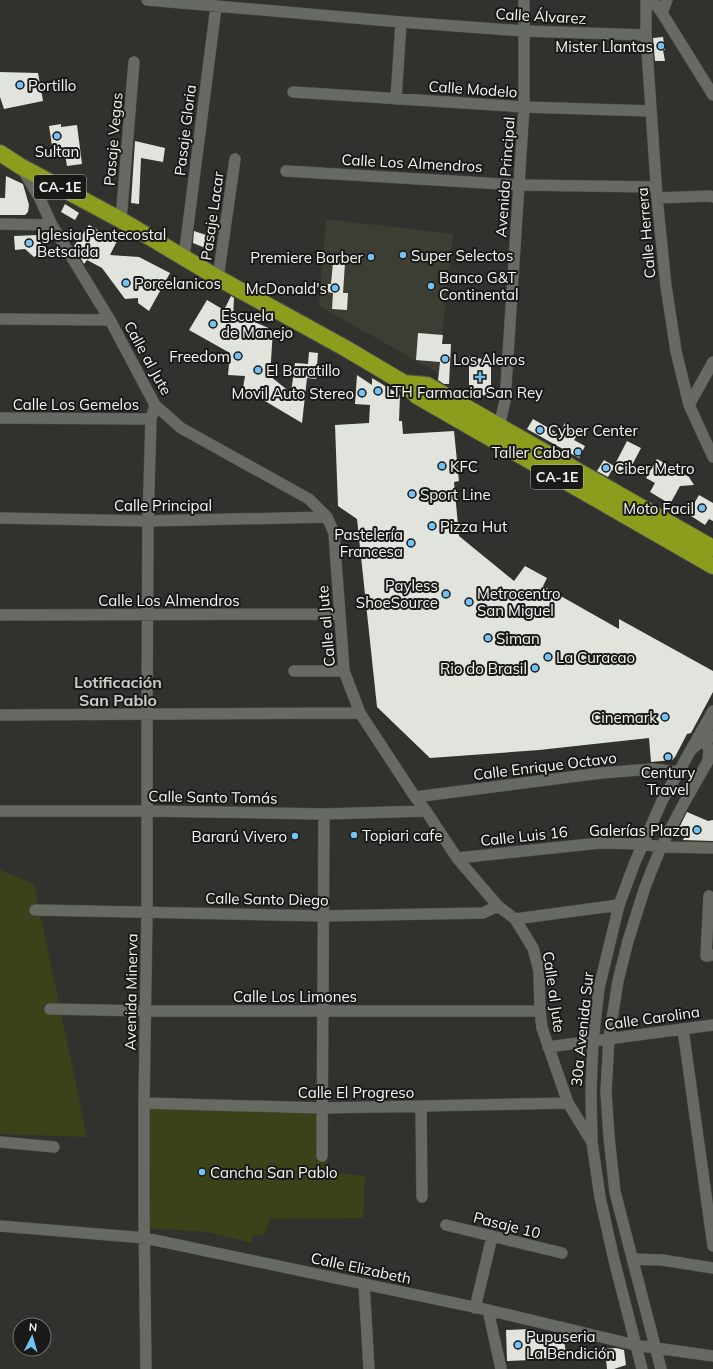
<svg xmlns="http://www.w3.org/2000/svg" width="713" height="1369" font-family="Mulish,sans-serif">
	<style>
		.built { fill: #3c3e34 }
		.green { fill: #3b4219 }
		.building { fill: #e1e3dd }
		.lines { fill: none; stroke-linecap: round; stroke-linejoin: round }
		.minor-casing { stroke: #4e4f4a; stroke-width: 12 }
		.highway-casing { stroke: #4e4f4a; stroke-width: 18 }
		.minor { stroke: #676963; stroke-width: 11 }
		.highway { stroke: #8c9d1e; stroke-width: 16 }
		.poi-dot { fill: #73c1f5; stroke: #191917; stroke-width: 1.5 }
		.labels { text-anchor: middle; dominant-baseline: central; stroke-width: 4; stroke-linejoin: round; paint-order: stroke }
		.shield { fill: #191917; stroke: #b3b3b0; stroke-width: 1 }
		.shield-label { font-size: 14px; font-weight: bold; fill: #f5f5f2 }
		.street-label { font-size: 15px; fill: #f5f5f2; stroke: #191917 }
		.poi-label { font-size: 15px; fill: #f5f5f2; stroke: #191917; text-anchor: start }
		.neighbourhood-label { font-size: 16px; font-weight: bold; fill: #caccc6; stroke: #191917 }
	</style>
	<rect width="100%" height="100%" fill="#31322d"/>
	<path class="built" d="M326,219L453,234L438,373L319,306Z"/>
	<path class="green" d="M0,870L34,884L87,1137L0,1134Z
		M144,1103L322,1108L328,1172L365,1176L363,1218L270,1219L264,1235H252V1243L208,1232L144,1228Z"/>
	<path class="building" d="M663,37L665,50H663L665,61H655L653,38Z
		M0,72L38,73L43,101L4,109L0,97Z
		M61,124V127L77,125L82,164L67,166L65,154L59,155L58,152H53L49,126Z
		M135,141L165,148L163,162L141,158L139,204L131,203Z
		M6,176L23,184L29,205L28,212L25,215H0V198H5Z
		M65,204L79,213L75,220L61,212Z
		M89,225L117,241L110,255L139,257L170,273L149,311L138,303V298L125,299L102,268L87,260L84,264L74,246Z
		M194,231L215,238L210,250L193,243Z
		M38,235L47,249L34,257L25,249L15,250L14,236Z
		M333,262L345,263L343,293H348L347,310L332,309L333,293L327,292L328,284H331Z
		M231,296L234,298L233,318L250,320L273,330L270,376L291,393L295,363L308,364L309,352L318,353L316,379L307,378L302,423L243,388L245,376L228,375L230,353L189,330L207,300L224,310Z
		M418,333L443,335L442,344H451L449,384H444L438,380L440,362L416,360Z
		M469,356L491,361V397L469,392Z
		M357,375L372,385V378L400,395L399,421H402L403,434L454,431L459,481L454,482L459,536L514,581L525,566L547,578L543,586L619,629V619L713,671V692L691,733L687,734L675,757L672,760L651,762L649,738L539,750L430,758L377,707L357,519L338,506L335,425L369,423L370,405L355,404Z
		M533,419L559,434L565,423L579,432L574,440L585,446L579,458L527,429Z
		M627,441L641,448L630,469L627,467L623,475L612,470Z
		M657,459L689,477L694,485L680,486L670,504L650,492L655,483L646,478Z
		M604,460L614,466L608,477L597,471Z
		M699,495L713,503V521L709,519L705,525L688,514Z
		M687,812L708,821L713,820V841L683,840L686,833L679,828Z
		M530,1329V1338H550V1340L564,1341L567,1359L551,1358V1359L531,1356V1360L507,1361L506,1330Z
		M616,1348L624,1350L626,1365L614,1369H607L605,1349Z"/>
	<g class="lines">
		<g class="minor-casing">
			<path id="minor" d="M147,0L401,22L525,31L646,35
				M646,0V35L657,198L666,286L676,351L689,405L713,457
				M652,0L662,13L713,95
				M662,13L667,0
				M293,92L524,107L651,111
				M396,99L401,22
				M21,167L39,197L52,225L110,320L155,405L181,428L309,499L327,517L334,533L344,671L360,713L415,797L426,811L457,858L498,906L515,919L533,948L539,971L540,1011L542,1028L568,1103L592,1142
				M286,171L519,185L656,187
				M657,198L709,196L713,197
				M121,220L134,62
				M0,224L52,225
				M184,257L216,7
				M218,278L235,159
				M0,319L110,320
				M689,405L713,362
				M0,418L151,419
				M499,427L505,401L524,107V0
				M0,518L148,521L327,517
				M0,615L339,614
				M294,671H344
				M0,715L360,713
				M709,722L707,730L708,736L713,737
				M692,749L698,744L703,742L707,745L709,750L708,760
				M415,797L601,773L652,769L678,772
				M0,811H148L324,814L426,811
				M457,858L600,843L643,844L661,847L713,848
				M709,896L706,956L713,955
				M35,910L324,916L483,913L498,906
				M515,919L619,905
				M50,1009L146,1011H540
				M683,1029L713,1246
				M548,1047L713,1025
				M144,1103L322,1108L568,1103
				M421,1107L422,1197
				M0,1142L54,1147
				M322,1156L324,814
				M446,1225L562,1253
				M0,1226L145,1238L488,1310L635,1345L713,1356
				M632,1259L662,1260L713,1268
				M364,1284L369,1369
				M475,1308L492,1237
				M488,1310L501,1369
				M146,1369L144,1218V1103L147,912V715L148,521L151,419L155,405
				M642,1369L614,1260L600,1197L592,1142L591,1092L593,1041L599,988L619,905L635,862L662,801L713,711
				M661,1369L615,1192L609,1137L606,1092L609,1038L618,981L628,941L645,887L661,847L684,803L713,752"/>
		</g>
		<g class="highway-casing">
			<path id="highway" d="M0,153L20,166L121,220L218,278L345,348L404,383L417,396L713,566
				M404,383L427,385L713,548"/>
		</g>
		<use href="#minor" class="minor"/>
		<use href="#highway" class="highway"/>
	</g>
	<g class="poi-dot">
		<circle cx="661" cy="46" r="4"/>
		<circle cx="20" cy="85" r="4"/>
		<circle cx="57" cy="136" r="4"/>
		<circle cx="29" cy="243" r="4"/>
		<circle cx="403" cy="255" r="4"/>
		<circle cx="371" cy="257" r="4"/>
		<circle cx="126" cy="283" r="4"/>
		<circle cx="431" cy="286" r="4"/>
		<circle cx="335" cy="288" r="4"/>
		<circle cx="213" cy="324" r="4"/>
		<circle cx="238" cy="356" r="4"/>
		<circle cx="445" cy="359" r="4"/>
		<circle cx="258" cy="370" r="4"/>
		<path d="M478 371h4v4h4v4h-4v4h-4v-4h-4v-4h4z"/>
		<circle cx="378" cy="391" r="4"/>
		<circle cx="362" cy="393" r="4"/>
		<circle cx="540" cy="430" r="4"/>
		<circle cx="578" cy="452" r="4"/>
		<circle cx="442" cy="466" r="4"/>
		<circle cx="606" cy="468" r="4"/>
		<circle cx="412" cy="494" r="4"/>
		<circle cx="702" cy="508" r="4"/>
		<circle cx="432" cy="526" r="4"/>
		<circle cx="411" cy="543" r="4"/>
		<circle cx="446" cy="594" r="4"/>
		<circle cx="469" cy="602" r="4"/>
		<circle cx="488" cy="638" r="4"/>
		<circle cx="548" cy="657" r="4"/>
		<circle cx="535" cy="668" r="4"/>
		<circle cx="665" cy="717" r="4"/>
		<circle cx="668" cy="757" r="4"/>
		<circle cx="697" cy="830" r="4"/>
		<circle cx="354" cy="835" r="4"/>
		<circle cx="295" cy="836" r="4"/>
		<circle cx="202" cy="1172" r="4"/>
		<circle cx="518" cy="1345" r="4"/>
	</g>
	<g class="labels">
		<g class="shield">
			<rect x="34" y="175" width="52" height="24" rx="3"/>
			<rect x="531" y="465" width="52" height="24" rx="3"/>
		</g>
		<g class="shield-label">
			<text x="60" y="187">CA-1E</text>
			<text x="557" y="477">CA-1E</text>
		</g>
		<g class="street-label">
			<text transform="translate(541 16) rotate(3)">Calle Álvarez</text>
			<text transform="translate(473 89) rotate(4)">Calle Modelo</text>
			<text transform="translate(185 130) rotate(-83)">Pasaje Gloria</text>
			<text transform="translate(113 139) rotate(-85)">Pasaje Vegas</text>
			<text transform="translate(412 163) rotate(3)">Calle Los Almendros</text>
			<text transform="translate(505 177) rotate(-86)">Avenida Principal</text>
			<text transform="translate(212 216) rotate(-82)">Pasaje Lacar</text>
			<text transform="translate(646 233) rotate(-95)">Calle Herrera</text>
			<text transform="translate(148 358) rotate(61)">Calle al Jute</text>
			<text x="76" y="404">Calle Los Gemelos</text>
			<text x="163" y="505">Calle Principal</text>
			<text x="169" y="600">Calle Los Almendros</text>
			<text transform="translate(326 626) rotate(-95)">Calle al Jute</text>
			<text transform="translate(545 766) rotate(-7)">Calle Enrique Octavo</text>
			<text transform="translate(213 797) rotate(1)">Calle Santo Tomás</text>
			<text transform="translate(524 836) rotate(-6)">Calle Luis 16</text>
			<text transform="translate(267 899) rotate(1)">Calle Santo Diego</text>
			<text transform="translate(131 992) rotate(-89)">Avenida Minerva</text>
			<text transform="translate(554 992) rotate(82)">Calle al Jute</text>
			<text x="295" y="996">Calle Los Limones</text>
			<text transform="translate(652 1018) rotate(-8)">Calle Carolina</text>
			<text transform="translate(582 1029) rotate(-84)">30a Avenida Sur</text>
			<text x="356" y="1092">Calle El Progreso</text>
			<text transform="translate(507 1225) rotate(14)">Pasaje 10</text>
			<text transform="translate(361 1268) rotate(12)">Calle Elizabeth</text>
		</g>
		<g class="poi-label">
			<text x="653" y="46" text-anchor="end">Mister Llantas</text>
			<text x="28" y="85">Portillo</text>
			<text x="57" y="151" text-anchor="middle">Sultan</text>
			<text x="37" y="234">Iglesia Pentecostal<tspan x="37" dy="17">Betsaida</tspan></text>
			<text x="411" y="255">Super Selectos</text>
			<text x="363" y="257" text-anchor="end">Premiere Barber</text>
			<text x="439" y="277">Banco G&amp;T<tspan x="439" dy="17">Continental</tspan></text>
			<text x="134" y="283">Porcelanicos</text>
			<text x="327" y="288" text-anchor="end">McDonald's</text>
			<text x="221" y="315">Escuela<tspan x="221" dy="17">de Manejo</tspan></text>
			<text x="230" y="356" text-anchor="end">Freedom</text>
			<text x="453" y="359">Los Aleros</text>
			<text x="266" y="370">El Baratillo</text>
			<text x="386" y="391">LTH</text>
			<text x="480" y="392" text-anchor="middle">Farmacia San Rey</text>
			<text x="354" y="393" text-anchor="end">Movil Auto Stereo</text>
			<text x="548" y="430">Cyber Center</text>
			<text x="570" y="452" text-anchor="end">Taller Caba</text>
			<text x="450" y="466">KFC</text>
			<text x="614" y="468">Ciber Metro</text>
			<text x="420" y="494">Sport Line</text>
			<text x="694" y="508" text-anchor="end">Moto Facil</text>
			<text x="440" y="526">Pizza Hut</text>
			<text x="403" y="534" text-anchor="end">Pastelería<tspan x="403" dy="17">Francesa</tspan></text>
			<text x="438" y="585" text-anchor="end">Payless<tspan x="438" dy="17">ShoeSource</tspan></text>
			<text x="477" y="593">Metrocentro<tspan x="477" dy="17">San Miguel</tspan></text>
			<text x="496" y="638">Siman</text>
			<text x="556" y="657">La Curacao</text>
			<text x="527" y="668" text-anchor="end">Rio do Brasil</text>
			<text x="657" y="717" text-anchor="end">Cinemark</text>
			<text x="668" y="772" text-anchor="middle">Century<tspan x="668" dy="17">Travel</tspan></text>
			<text x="689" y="830" text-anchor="end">Galerías Plaza</text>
			<text x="362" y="835">Topiari cafe</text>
			<text x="287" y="836" text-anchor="end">Bararú Vivero</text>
			<text x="210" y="1172">Cancha San Pablo</text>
			<text x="526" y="1336">Pupuseria<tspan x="526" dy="17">La Bendición</tspan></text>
		</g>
		<g class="neighbourhood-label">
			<text x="118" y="682">Lotificación<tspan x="118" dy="18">San Pablo</tspan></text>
		</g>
	</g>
	<g transform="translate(32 1337) rotate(5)"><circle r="19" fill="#191917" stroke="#71716f"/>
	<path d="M0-3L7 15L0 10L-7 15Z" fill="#73c1f5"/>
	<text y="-6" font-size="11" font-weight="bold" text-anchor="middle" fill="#f5f5f2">N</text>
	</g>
</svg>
